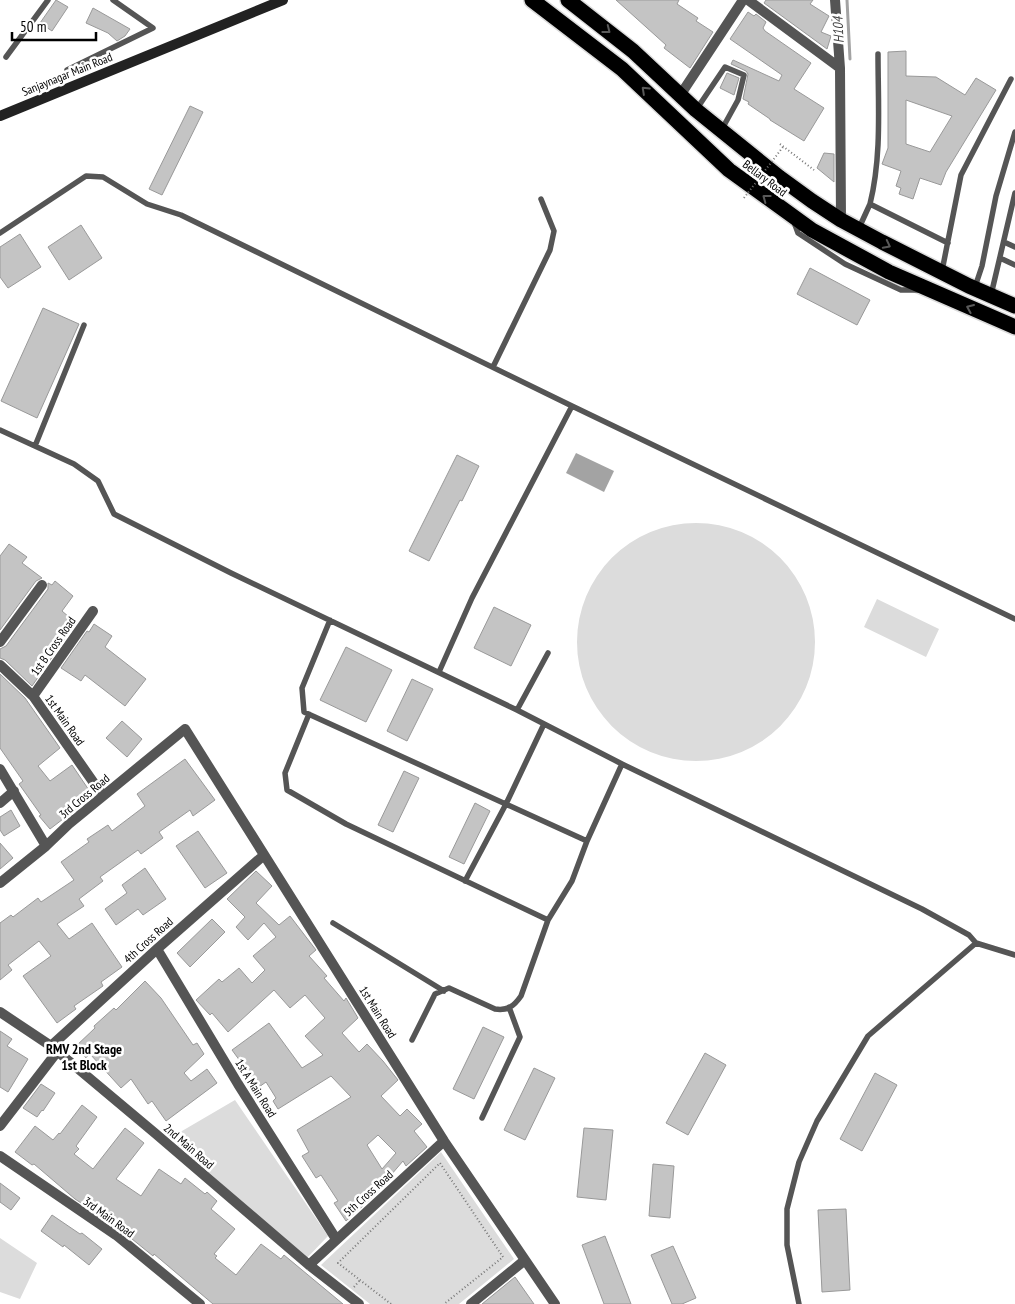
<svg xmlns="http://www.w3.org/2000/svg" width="1015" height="1304" font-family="'PT Sans Narrow',sans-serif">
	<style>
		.green { fill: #dcdcdc }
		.water { fill: #a3a3a3 }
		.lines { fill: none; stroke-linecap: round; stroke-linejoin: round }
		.stream { stroke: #a3a3a3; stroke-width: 3 }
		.building { fill: #c4c4c4; stroke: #999; fill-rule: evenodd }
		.highway-casing { stroke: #dbdbdb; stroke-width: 18 }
		.path { stroke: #777; stroke-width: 2; stroke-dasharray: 1 2.5; stroke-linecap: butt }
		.lane { stroke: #555; stroke-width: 5.5 }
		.street { stroke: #555; stroke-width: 10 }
		.secondary { stroke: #222; stroke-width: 10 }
		.highway { stroke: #000; stroke-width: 15 }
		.path-bridge { stroke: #777; stroke-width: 2; stroke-dasharray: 1 2.5; stroke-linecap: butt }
		.oneway { stroke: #595959 }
		.labels { text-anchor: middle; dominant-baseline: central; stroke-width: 5; stroke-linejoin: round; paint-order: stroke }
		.street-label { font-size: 12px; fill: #000; stroke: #fff }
		.water-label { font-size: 14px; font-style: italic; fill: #444; stroke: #fff }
		.neighbourhood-label { font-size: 14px; font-weight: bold; fill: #000; stroke: #fff }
	</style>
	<rect width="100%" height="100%" fill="#fff"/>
	<path class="green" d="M577 642a119 119 0 1 1 238 0a119 119 0 1 1-238 0Z
		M877,599L939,629L926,657L864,627Z
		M235,1100L328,1236L306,1259L170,1138Z
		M441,1152L514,1259L459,1304H370L321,1265Z
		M0,1238L37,1263L20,1299L0,1292Z"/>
	<path class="water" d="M576,453L614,471L604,492L566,473Z"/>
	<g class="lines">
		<path class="stream" d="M847,0L850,59"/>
	</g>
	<path class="building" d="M56,0L68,7L52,31L40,23Z
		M616,0H679L677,4L698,18L696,21L713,32L690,68L664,48L666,45Z
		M766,0H813L810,4L829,16L821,32L831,36L827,49L764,3Z
		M93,8L130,29L125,36L117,41L108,33L86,23Z
		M748,12L754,16L756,14L766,22L763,28L765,31L811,63L794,89L824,108L804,141L770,120V119L748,104L749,102L743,99L748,74L746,71L731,64L733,60L779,81L782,75L730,39Z
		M906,51V76L936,77L965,95L976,78L996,90L946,172L941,185L920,178L913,199L899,194L901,188L896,186L901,171L882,164L888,148V52ZM906,100L952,116L930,152L906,144Z
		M727,73L739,78L734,95L720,88Z
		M190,106L203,112L162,195L149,189Z
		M824,153L834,154V182L817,168Z
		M81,225L102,258L69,280L48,247Z
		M20,234L41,267L8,288L0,277V247Z
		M810,268L870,300L857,325L797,294Z
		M43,308L79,324L37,418L1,401Z
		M457,455L479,466L462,501L460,500L429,561L409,551Z
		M9,544L27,557L22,563L42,578L36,581L0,630V556Z
		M55,581L73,596L62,611L76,623L32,686L5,660L0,658V649L6,646L48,589V583L52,585Z
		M494,607L531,625L511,666L474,648Z
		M94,624L112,636L105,647L146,679L125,706L85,675L81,681L61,668L87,631L89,632Z
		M346,647L392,670L366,722L320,700Z
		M0,674L25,698L60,748L38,766L50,781L72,765L93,796L50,829L39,816L41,815L19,784L23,781L0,748Z
		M412,679L433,689L407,741L387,731Z
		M122,721L142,739L127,757L106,738Z
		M185,759L215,800L193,816L190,810L159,832L163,838L141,854L138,850L100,877L103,881L79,899L84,906L57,924L69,939L92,923L122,967L101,982L103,986L74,1006L76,1009L57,1023L23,976L51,956L39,941L8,965L12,970L0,980V923L11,915L13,917L38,898L41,902L74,880L61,862L89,842L87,839L108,825L112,831L145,806L137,794Z
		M404,771L419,778L393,832L378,825Z
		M475,803L490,811L464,864L449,857Z
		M11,810L20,826L4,836L0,830V817Z
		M198,831L227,873L205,888L176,846Z
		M0,843L13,858L0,869Z
		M145,868L166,899L143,915L138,909L116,925L105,909L127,893L122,885Z
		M256,871L272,886L256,903L279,925L290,916L316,950L309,956L327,976L324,978L344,1001L346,998L358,1018L342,1033L359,1052L367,1044L383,1061L398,1080L381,1096L400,1116L407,1109L422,1124L414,1131L427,1147L406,1166L403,1161L385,1182L371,1189L375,1195L346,1221L334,1203L338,1201L321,1175L316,1178L302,1156L309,1152L297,1130L351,1097L331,1076L278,1109L273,1101L276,1098L266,1082L259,1087L232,1050L269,1023L302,1068L323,1055L305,1036L325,1018L305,995L290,1008L274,990L228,1032L212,1013L210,1015L196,1000L219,979L222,982L239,968L252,983L265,970L253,956L276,937L264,923L248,940L236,927L245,917L227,899ZM378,1135L396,1153L382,1169L367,1145Z
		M212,919L225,932L190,967L177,953Z
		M145,981L161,998L193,1045L197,1043L204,1054L184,1073L191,1081L207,1069L217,1083L166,1121L152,1101L148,1104L131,1079L121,1088L90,1054L86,1058L75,1047L95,1028L94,1026L114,1008L116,1010Z
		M483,1027L504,1037L474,1099L453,1089Z
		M0,1031L12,1039L7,1046L28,1059L8,1092L0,1087Z
		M705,1053L726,1065L688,1135L666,1123Z
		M534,1068L555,1078L525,1140L504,1130Z
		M875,1073L897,1085L862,1151L840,1139Z
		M41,1084L55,1093L43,1111L42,1110L37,1117L23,1108Z
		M82,1105L97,1117L76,1146L79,1149L74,1154L93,1169L125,1128L144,1143L116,1179L141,1196L159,1169L181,1184L185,1178L205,1194L207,1192L217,1201L211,1209L235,1229L214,1254L217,1256L215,1258L236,1275L261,1244L281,1259L284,1255L343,1304H213L154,1254L153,1256L116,1226L75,1199L34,1164L32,1165L15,1152L35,1126L53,1140L59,1133L60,1134Z
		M584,1128L613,1130L606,1200L577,1197Z
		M653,1164L674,1166L670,1218L649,1216Z
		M0,1183L20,1198L11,1210L0,1202Z
		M846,1209L850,1290L822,1292L818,1210Z
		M52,1215L80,1234L82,1233L102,1249L89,1265L64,1245L63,1247L41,1231Z
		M605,1236L631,1304H604L582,1245Z
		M673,1246L696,1298L682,1304H672L651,1255Z
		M515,1277L534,1304H482Z"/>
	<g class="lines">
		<g class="highway-casing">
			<path id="highway" d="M532,0L622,69L729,170L812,230L889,272L1015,327
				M568,0L633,51L696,110L779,177L812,201L841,220L882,242L969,286L1015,306"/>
		</g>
		<path class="path" d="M780,144L814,170
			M354,1287L360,1280
			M391,1304L338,1263L440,1163L503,1257L444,1304"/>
		<path class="lane" d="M6,57L48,0
			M67,70L153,28L113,0
			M696,110L725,67L744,75L738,100L722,129
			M870,204C882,155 878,105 878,54
			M794,222L798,233L845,264L901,290H919
			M859,228L870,204L948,243
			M0,233L86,176L103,177L147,204L181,215L572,406L1015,619
			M1004,242L1015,247
			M1000,258L1015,265
			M942,271L961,175L1011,79
			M975,287L982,266L996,196L1015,132
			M991,295L1015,193
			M493,367L550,250L554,231L541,199
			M0,430L74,464L98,481L114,514L231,573L517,710L622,764
			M35,446L84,325
			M330,620L302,688L304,712L587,841
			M439,672L472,598L572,406
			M517,710L548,653
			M309,714L285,773L287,790L346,824L548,920
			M465,881L506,804L544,724
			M333,923L444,991
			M412,1040L435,994L449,988L495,1009C508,1011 514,1006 521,996L548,920L572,881L587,841L622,764L922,909L969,935L976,943L1015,955
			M482,1118L520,1037L509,1007
			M799,1304L787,1245V1209L799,1162L817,1121L868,1036L976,943"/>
		<path class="street" d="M748,0L840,68
			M835,0L840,68L841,220
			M681,94L743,0
			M0,642L42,585
			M0,665L33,696L103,796
			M33,696L93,611
			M0,769L46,846
			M0,803L14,791
			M0,883L46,846L69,824L185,729L444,1141L555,1304
			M157,949L238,1084L336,1239
			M0,1012L51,1046L156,1134L309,1265L359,1304
			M51,1046L157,949L264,855
			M0,1126L57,1052
			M0,1156L116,1235L200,1304
			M309,1265L444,1141
			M471,1304L525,1260"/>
		<path class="secondary" d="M0,116L283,0"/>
		<use href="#highway" class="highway"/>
		<path class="path-bridge" d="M744,198L783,147"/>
	</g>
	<defs><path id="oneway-chevron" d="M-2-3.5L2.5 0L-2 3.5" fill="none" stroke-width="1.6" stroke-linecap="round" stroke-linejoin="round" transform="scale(1.25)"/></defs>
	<g class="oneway">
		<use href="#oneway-chevron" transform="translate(607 30) rotate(38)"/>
		<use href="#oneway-chevron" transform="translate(645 90) rotate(-137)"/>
		<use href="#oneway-chevron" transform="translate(766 198) rotate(-143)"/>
		<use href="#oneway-chevron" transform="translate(887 245) rotate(27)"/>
		<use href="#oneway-chevron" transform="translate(970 308) rotate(-157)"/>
	</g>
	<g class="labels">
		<g class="street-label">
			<text transform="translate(67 74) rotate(-22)">Sanjaynagar Main Road</text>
			<text transform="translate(765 178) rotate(37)">Bellary Road</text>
			<text transform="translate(53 646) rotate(-55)">1st B Cross Road</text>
			<text transform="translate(65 720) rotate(55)">1st Main Road</text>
			<text transform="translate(84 796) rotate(-40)">3rd Cross Road</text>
			<text transform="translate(148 940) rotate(-42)">4th Cross Road</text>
			<text transform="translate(378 1012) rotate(58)">1st Main Road</text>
			<text transform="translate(256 1088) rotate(58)">1st A Main Road</text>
			<text transform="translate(189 1146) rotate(41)">2nd Main Road</text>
			<text transform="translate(368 1193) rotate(-42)">5th Cross Road</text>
			<text transform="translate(109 1217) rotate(36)">3rd Main Road</text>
		</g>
		<g class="water-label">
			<text transform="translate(838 30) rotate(-93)">H104</text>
		</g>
		<g class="neighbourhood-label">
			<text x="84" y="1049">RMV 2nd Stage<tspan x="84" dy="16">1st Block</tspan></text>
		</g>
	</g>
	<path d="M12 32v8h84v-8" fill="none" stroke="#000000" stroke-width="2.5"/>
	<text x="20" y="32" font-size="15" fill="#000000" stroke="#ffffff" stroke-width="4" paint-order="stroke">50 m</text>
</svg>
